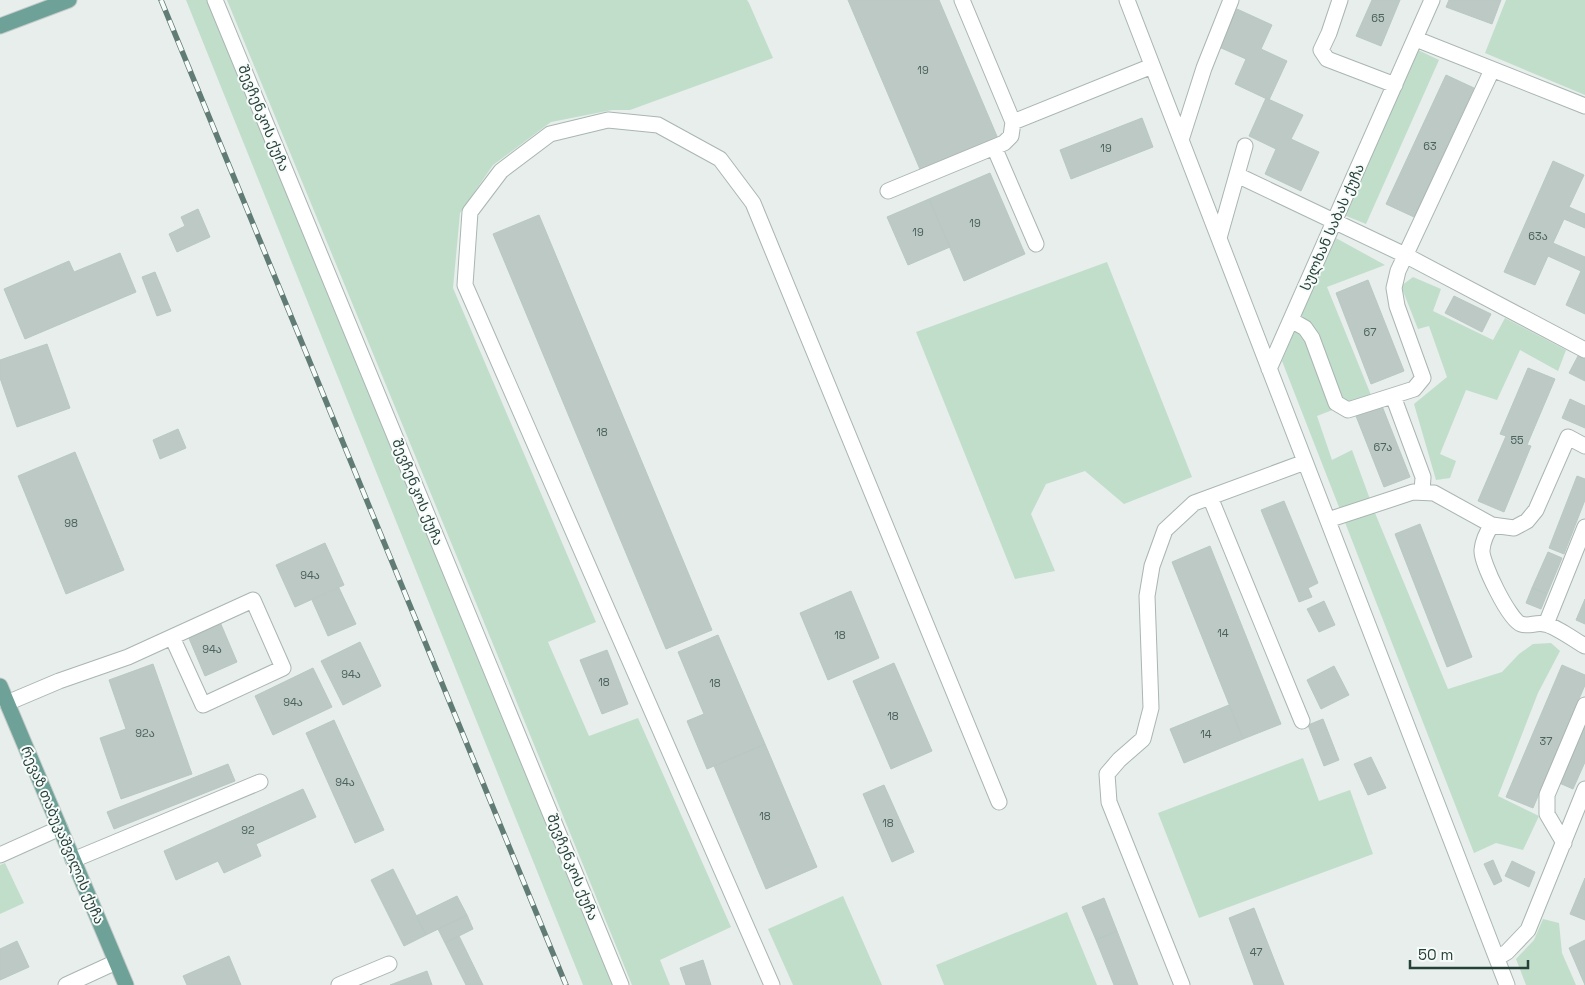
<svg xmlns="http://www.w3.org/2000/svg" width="1585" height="985" font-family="'Space Grotesk','Noto Sans Georgian',sans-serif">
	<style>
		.green { fill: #c1decb }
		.building { fill: #bcc9c5; stroke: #b9c8c3 }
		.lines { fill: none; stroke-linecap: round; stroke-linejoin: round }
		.minor-casing { stroke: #a9b6b2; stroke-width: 17 }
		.major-casing { stroke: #c2cac8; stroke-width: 17 }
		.minor { stroke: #fff; stroke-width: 15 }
		.major { stroke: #6ea197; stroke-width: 15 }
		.rail-casing { stroke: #617b75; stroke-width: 5.5 }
		.rail { stroke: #f7fbf9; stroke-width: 4; stroke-dasharray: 11; stroke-linecap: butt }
		.labels { text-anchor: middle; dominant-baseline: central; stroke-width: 4; stroke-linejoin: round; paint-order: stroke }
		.number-label { font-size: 11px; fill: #4c625d }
		.street-label { font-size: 14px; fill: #26403a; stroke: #f7fbf9 }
	</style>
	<rect width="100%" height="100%" fill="#e7eeeb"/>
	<path class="green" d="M186,0H215L621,985H583Z
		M227,0H747L749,3L773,58L630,110H612L551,122L493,165L460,213L453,288L596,622L548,642L589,736L638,718L731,927L660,960L670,985H632L500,661Z
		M1506,0H1585V95L1485,53Z
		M1418,50L1439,60L1366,224L1344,215Z
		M1334,237L1385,265L1327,287L1371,395L1317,416L1332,460L1352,450L1375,513L1448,689L1502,672L1519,654L1533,644L1551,643L1560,651L1538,693L1498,796L1539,816L1523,850L1496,843L1474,853L1282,361Z
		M1107,262L1192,477L1124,504L1085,471L1046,484L1031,514L1055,571L1015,579L916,332Z
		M1413,277L1441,289L1433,311L1493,340L1505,318L1566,350L1558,371L1520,350L1497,400L1466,390L1440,454L1456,461L1450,478L1436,480L1414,404L1447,377L1429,326L1418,329L1401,286Z
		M1303,758L1319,801L1350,790L1373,854L1199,918L1158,813Z
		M5,863L24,903L0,914V865Z
		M843,896L882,985H793L768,929Z
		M1067,912L1097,985H944L936,965Z
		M1543,919L1559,923L1562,953L1576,985H1526L1516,959L1534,940Z"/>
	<path class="building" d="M848,0H939L999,141L922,174Z
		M1372,0H1400L1381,46L1356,36Z
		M1449,0H1501L1492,24L1446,7Z
		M1237,9L1272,25L1261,49L1287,61L1269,100L1235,84L1246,59L1219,47Z
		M1446,75L1474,88L1414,217L1386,204Z
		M1266,98L1303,115L1291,139L1319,152L1301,191L1265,174L1276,149L1249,136Z
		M1142,118L1153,147L1071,179L1060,150Z
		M1553,161L1584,175L1569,207L1585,214V228L1564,219L1553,243L1585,257V314L1566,305L1581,271L1548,256L1535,285L1504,272Z
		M990,173L1025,254L964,281L929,199Z
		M929,199L950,247L908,265L887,217Z
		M198,209L210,237L177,252L169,234L185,226L181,217Z
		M539,215L712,630L666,649L493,234Z
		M120,253L136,292L25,339L4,289L69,261L74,272Z
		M155,272L171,311L157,316L142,277Z
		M1368,280L1404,371L1371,384L1336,293Z
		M1454,296L1491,314L1482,332L1445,313Z
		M47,344L70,408L17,427L0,378V360Z
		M1578,356L1585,359V381L1569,373Z
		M1528,368L1555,379L1527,445L1531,446L1504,512L1478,501L1506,436L1500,434Z
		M1570,399L1585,406V428L1562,418Z
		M1382,406L1410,477L1384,487L1356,416Z
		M178,429L186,448L160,459L153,440Z
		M75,452L124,570L66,594L18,476Z
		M1577,476L1585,479V500L1564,554L1549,548Z
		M1284,501L1318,583L1308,588L1312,597L1299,602L1261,510Z
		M1420,524L1472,657L1447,667L1395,534Z
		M325,543L344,585L295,607L276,565Z
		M1210,546L1281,724L1243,739L1172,562Z
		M1548,552L1562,558L1547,594L1532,588Z
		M339,588L356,624L328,636L312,600Z
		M1532,588L1547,594L1541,609L1526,603Z
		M851,591L879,658L828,680L800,613Z
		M1585,599V624L1576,620Z
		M1324,601L1335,625L1319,632L1307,609Z
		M220,622L237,662L205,676L188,636Z
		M718,635L765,744L707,769L687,721L704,714L678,652Z
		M360,642L381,686L343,705L321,661Z
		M607,650L628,704L602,714L580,660Z
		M894,663L932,751L891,769L853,681Z
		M153,664L192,774L121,799L100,738L126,729L109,680Z
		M1562,665L1585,675V685L1533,808L1506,797Z
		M1334,666L1349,695L1321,709L1307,680Z
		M313,668L332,707L273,735L255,696Z
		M1229,705L1243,739L1184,763L1170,729Z
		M1323,719L1339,760L1324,766L1308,725Z
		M334,720L384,830L355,843L306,733Z
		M1585,720V762L1573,789L1557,782Z
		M765,744L817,867L766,889L714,766Z
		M1371,757L1386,788L1368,795L1354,764Z
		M228,764L235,781L114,829L107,812Z
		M884,785L914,852L892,862L863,794Z
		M303,789L316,817L256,844L261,856L224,873L218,861L176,880L164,851Z
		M1493,860L1502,881L1494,885L1484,864Z
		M1512,861L1535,872L1529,887L1505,876Z
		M393,869L426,935L404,946L371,880Z
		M1585,878V920L1570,914Z
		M457,896L467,915L426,935L416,916Z
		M1104,898L1117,931L1096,940L1082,907Z
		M1254,908L1284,985H1254L1229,918Z
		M467,915L473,929L445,943L438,929Z
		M1117,931L1138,985H1114L1096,940Z
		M459,936L483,985H466L445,943Z
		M1585,940V985L1569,948Z
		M17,941L29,967L0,980V949Z
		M229,956L241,985H187L183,976Z
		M703,960L711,985H686L680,968Z
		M427,971L432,985H390Z"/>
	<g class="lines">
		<g class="minor-casing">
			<path id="minor" d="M215,0L621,985
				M1127,0L1507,985
				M1340,0L1329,33L1321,50L1327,59L1395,85
				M1416,39L1585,106
				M1013,122L1152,66
				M1181,140L1204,68L1231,0
				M994,147L1036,244
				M1237,175L1405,255L1585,350
				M888,191L1004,143L1011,136L1013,122L962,0
				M1219,238L1245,146
				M1291,320L1305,328L1312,338L1336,403L1348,410L1414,389L1423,378L1397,306L1394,288L1398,271L1492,70
				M1269,369L1432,0
				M1393,396L1423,477L1422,492
				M1210,497L1302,721
				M1328,520L1413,492L1434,493L1492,525L1514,528L1527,521L1536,510L1568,437L1585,446
				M1492,525C1487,532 1483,540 1482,550C1481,562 1509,620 1521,624C1529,627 1536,622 1544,624C1554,625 1576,641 1585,646
				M1546,624L1585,527
				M7,703L59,681L128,657L253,600L283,668L203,705L172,637
				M1564,843L1547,814V795L1585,705
				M0,855L60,828
				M73,860L260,782
				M1497,958L1507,952L1528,930L1585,789
				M66,985L116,962
				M339,985L389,964
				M772,985L465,285L470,212L501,171L550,134L608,120L658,125L720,159L753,203L999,802
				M1182,985L1109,802L1107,774L1119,760L1143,739L1151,708L1147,596L1152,566L1165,530L1194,503L1305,462"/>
		</g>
		<g class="major-casing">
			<path id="major" d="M0,26L69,0
				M0,686L126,985"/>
		</g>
		<use href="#minor" class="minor"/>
		<use href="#major" class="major"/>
		<g class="rail-casing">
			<path id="rail" d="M161,0L566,985"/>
		</g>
		<use href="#rail" class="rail"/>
	</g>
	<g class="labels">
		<g class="number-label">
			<text x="1378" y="18">65</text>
			<text x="923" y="70">19</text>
			<text x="1430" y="146">63</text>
			<text x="1106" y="148">19</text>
			<text x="975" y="223">19</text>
			<text x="918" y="232">19</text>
			<text x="1538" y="236">63ა</text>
			<text x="1370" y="332">67</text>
			<text x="602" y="432">18</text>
			<text x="1517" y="440">55</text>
			<text x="1383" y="447">67ა</text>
			<text x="71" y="523">98</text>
			<text x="310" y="575">94ა</text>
			<text x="1223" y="633">14</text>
			<text x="840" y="635">18</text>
			<text x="212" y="649">94ა</text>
			<text x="351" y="674">94ა</text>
			<text x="604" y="682">18</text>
			<text x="715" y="683">18</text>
			<text x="293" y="702">94ა</text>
			<text x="893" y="716">18</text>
			<text x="145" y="733">92ა</text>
			<text x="1206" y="734">14</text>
			<text x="1546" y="741">37</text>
			<text x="345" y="782">94ა</text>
			<text x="765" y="816">18</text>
			<text x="888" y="823">18</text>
			<text x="248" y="830">92</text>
			<text x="1256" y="952">47</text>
		</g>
		<g class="street-label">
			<text transform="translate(264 118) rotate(68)">შევჩენკოს ქუჩა</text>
			<text transform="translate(1332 227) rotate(-66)">სულხან საბას ქუჩა</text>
			<text transform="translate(418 492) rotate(68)">შევჩენკოს ქუჩა</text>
			<text transform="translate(63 835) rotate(67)">რევაზ თაბუკაშვილის ქუჩა</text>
			<text transform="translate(573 867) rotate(68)">შევჩენკოს ქუჩა</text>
		</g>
	</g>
	<path d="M1410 960v8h118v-8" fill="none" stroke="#26403a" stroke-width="2.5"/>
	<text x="1418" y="960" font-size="15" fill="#26403a" stroke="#f7fbf9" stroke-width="4" paint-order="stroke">50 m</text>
</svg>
